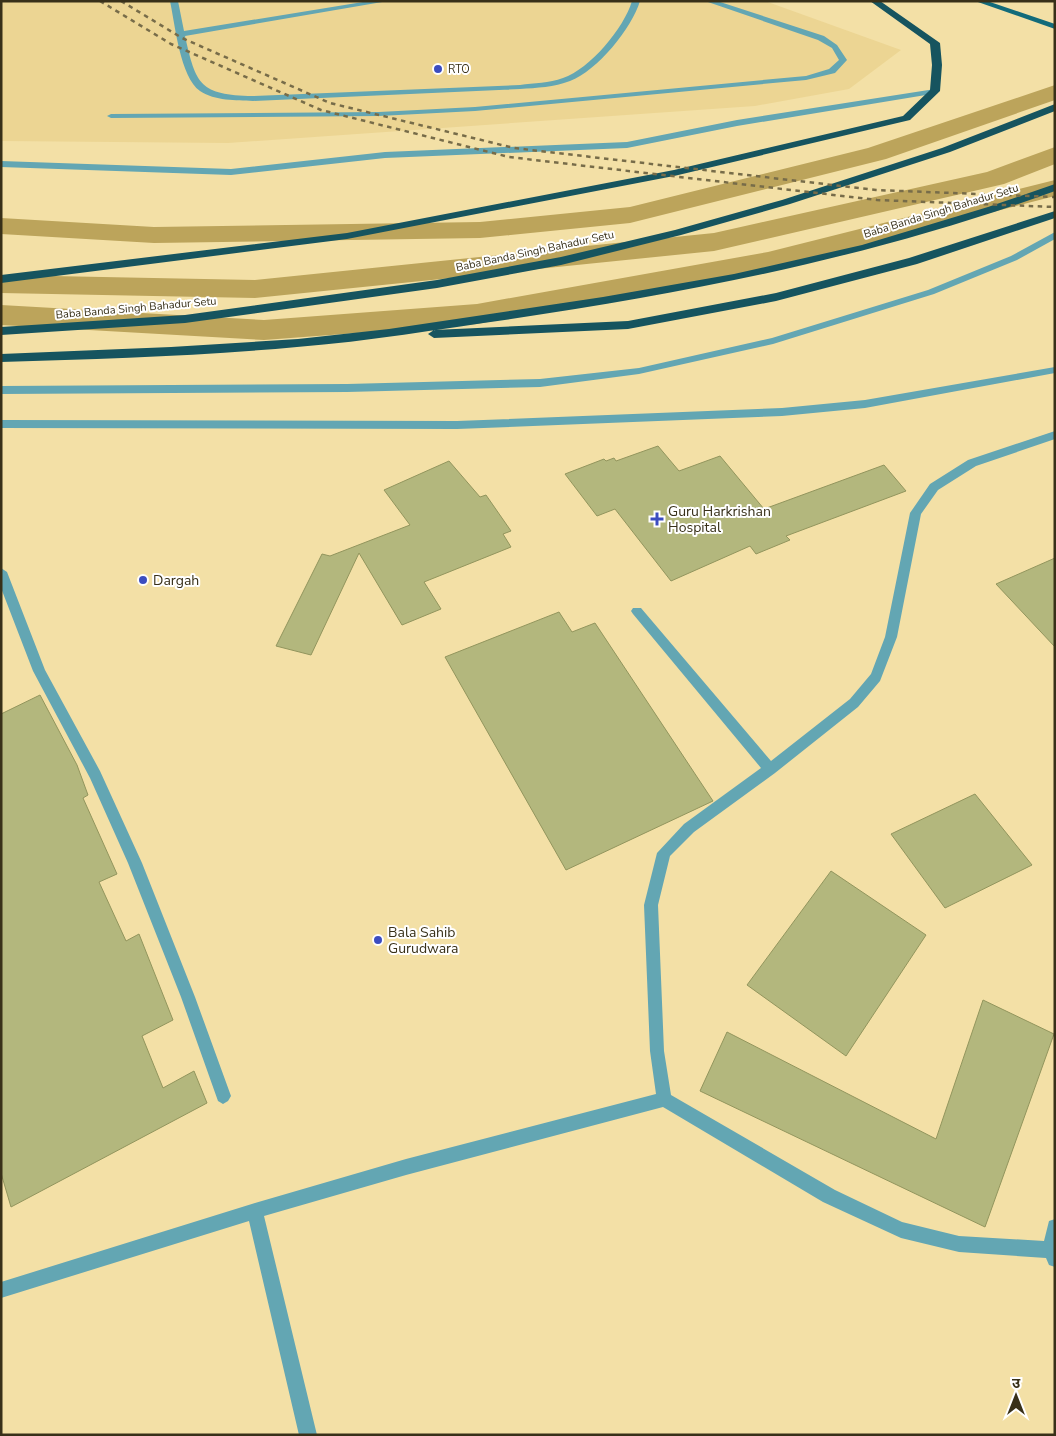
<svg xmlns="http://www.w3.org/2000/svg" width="1056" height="1436" font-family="'Nunito Sans','Noto Sans Devanagari',sans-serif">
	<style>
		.built { fill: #ecd593 }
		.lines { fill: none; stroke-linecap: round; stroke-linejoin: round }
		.canal { fill: #bca45b; fill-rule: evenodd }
		.building { fill: #b3b77d; stroke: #92955d }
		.minor { fill: #63a6b3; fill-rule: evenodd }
		.major { fill: #126b7a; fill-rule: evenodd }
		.highway { fill: #16545f; fill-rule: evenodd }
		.rail { stroke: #776c49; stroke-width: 2.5; stroke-dasharray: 4.5 4.5; stroke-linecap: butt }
		.poi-dot { fill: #3c4dc0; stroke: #fff; stroke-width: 2 }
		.labels { text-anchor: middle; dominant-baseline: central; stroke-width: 4; stroke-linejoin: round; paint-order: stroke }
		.far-poi-label { font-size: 11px; fill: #383019; stroke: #fff; text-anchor: start }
		.far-street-label { font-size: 11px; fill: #383019; stroke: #fff }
		.poi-label { font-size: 14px; fill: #383019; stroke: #fff; text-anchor: start }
	</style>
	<rect width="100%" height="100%" fill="#f3e0a6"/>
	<path class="built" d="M1,1H765L901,50L849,89L755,106L228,143L1,141Z"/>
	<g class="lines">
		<path class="canal" d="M1055,85V100L886,159L630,223L480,238L154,243L1,234V218L154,227L480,222L630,207L868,148Z
			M1055,147V164L1004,184L714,251L255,298L1,293V275L255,280L714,233L987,172Z
			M1055,180V196L768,270L477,324L264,340L1,325V305L264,320L477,304L768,252Z"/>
	</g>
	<path class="building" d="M658,446L679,471L720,456L764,509L884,465L906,491L786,536L790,540L756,554L750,546L671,581L615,509L597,516L565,474L604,459L606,461L614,458L616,461Z
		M449,461L480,497L486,495L511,531L503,534L511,547L424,582L441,609L402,625L359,553L311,655L276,646L322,554L330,556L410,525L384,490Z
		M1055,558V647L996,584Z
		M559,612L572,632L595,623L713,801L566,870L445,657Z
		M40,695L77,765L88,795L83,798L117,874L99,882L126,941L139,934L173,1020L142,1036L163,1088L194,1071L207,1103L11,1207L1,1173V714Z
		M975,794L1032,865L945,908L891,834Z
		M831,871L926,935L846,1056L747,985Z
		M983,1000L1054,1034L985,1227L700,1091L727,1032L936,1139Z"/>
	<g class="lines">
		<path class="minor" d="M170,1H178L184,31L369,1H388L185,36C196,85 200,95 253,96L520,85C534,83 549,83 563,78C590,69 624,28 632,1H640C632,28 597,71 570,81C554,87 537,88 520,89L253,101C236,100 215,101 200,91C180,77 175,24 170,1Z
			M705,1H717L824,36L837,45L847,60L835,73L806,80L475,111L379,116L111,118L107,116L111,114L379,112L475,107L806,76L829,69L839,60L832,48L818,40Z
			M935,89H938V93L737,126L627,148L385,158L231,175L1,167V161L231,169L385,152L627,142L737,120Z
			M1055,232V239L1017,260L934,294L773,344L639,374L540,387L347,392L1,394V386L347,384L540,379L639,368L772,338L928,290L1011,256Z
			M1055,367V373L865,408L782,416L457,429L1,428V420L457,421L782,408L865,400Z
			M1055,431V439L976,466L938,490L921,514L897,637L880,681L858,707L775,773L694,832L670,856L658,905L664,1051L671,1095L835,1190L902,1222L959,1236L1044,1241L1049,1221L1055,1219V1267L1049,1265L1046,1258L959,1252L901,1238L823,1202L663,1107L406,1175L264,1216L317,1435H299L249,1221L1,1298V1282L255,1203L406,1159L656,1094L650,1051L644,905L657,853L684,824L761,768L633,614L631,611L633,608H641L771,761L850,699L871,674L885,637L910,513L930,484L968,460Z
			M1,568L7,572L45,670L100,771L142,863L195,997L231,1096L228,1101L223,1104L218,1101L181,997L128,863L90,778L33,671L1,588Z"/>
		<path class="major" d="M975,1H987L1055,24V29Z"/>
		<path class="highway" d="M870,1H880L940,43L942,65L940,91L910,120L674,176L347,239L1,283V275L347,233L674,170L903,116L930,90L932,65L930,44Z
			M1055,104V111L950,152L790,204L681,235L561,265L437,288L185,323L1,335V327L185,315L437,280L561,257L675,230L782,200L942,148Z
			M1055,184V191C875,256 699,291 511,319C440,329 369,341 297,347C199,356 100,359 1,362V354L171,347L298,339L389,329L603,297L734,274L862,245L988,207Z
			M1055,211V218L917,264L776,301L628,329L434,338L428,334L434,330L628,321L776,293L909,258Z"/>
		<path class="rail" d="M100,1L171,44L321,110L509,157L877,200L1055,207
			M121,1L182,38L330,103L514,148L876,190L1055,197"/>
	</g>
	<g class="poi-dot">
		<circle cx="438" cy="69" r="5"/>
		<path d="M654.5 511.5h5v5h5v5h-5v5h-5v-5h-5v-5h5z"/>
		<circle cx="143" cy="580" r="5"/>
		<circle cx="378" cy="940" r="5"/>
	</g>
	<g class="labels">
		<g class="far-poi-label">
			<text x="448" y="69">RTO</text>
		</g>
		<g class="far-street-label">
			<text transform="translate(941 211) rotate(-17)">Baba Banda Singh Bahadur Setu</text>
			<text transform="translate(535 251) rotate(-12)">Baba Banda Singh Bahadur Setu</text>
			<text transform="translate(136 308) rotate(-5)">Baba Banda Singh Bahadur Setu</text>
		</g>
		<g class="poi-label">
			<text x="668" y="511">Guru Harkrishan<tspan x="668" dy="16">Hospital</tspan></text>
			<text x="153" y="580">Dargah</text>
			<text x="388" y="932">Bala Sahib<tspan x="388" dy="16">Gurudwara</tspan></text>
		</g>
	</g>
	<rect width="1056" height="1436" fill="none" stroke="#383019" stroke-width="5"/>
	<g transform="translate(1016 1396)" stroke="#ffffff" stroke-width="4" paint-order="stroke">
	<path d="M0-4L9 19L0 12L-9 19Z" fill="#383019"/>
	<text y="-8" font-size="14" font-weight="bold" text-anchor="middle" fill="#383019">उ</text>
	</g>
</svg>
